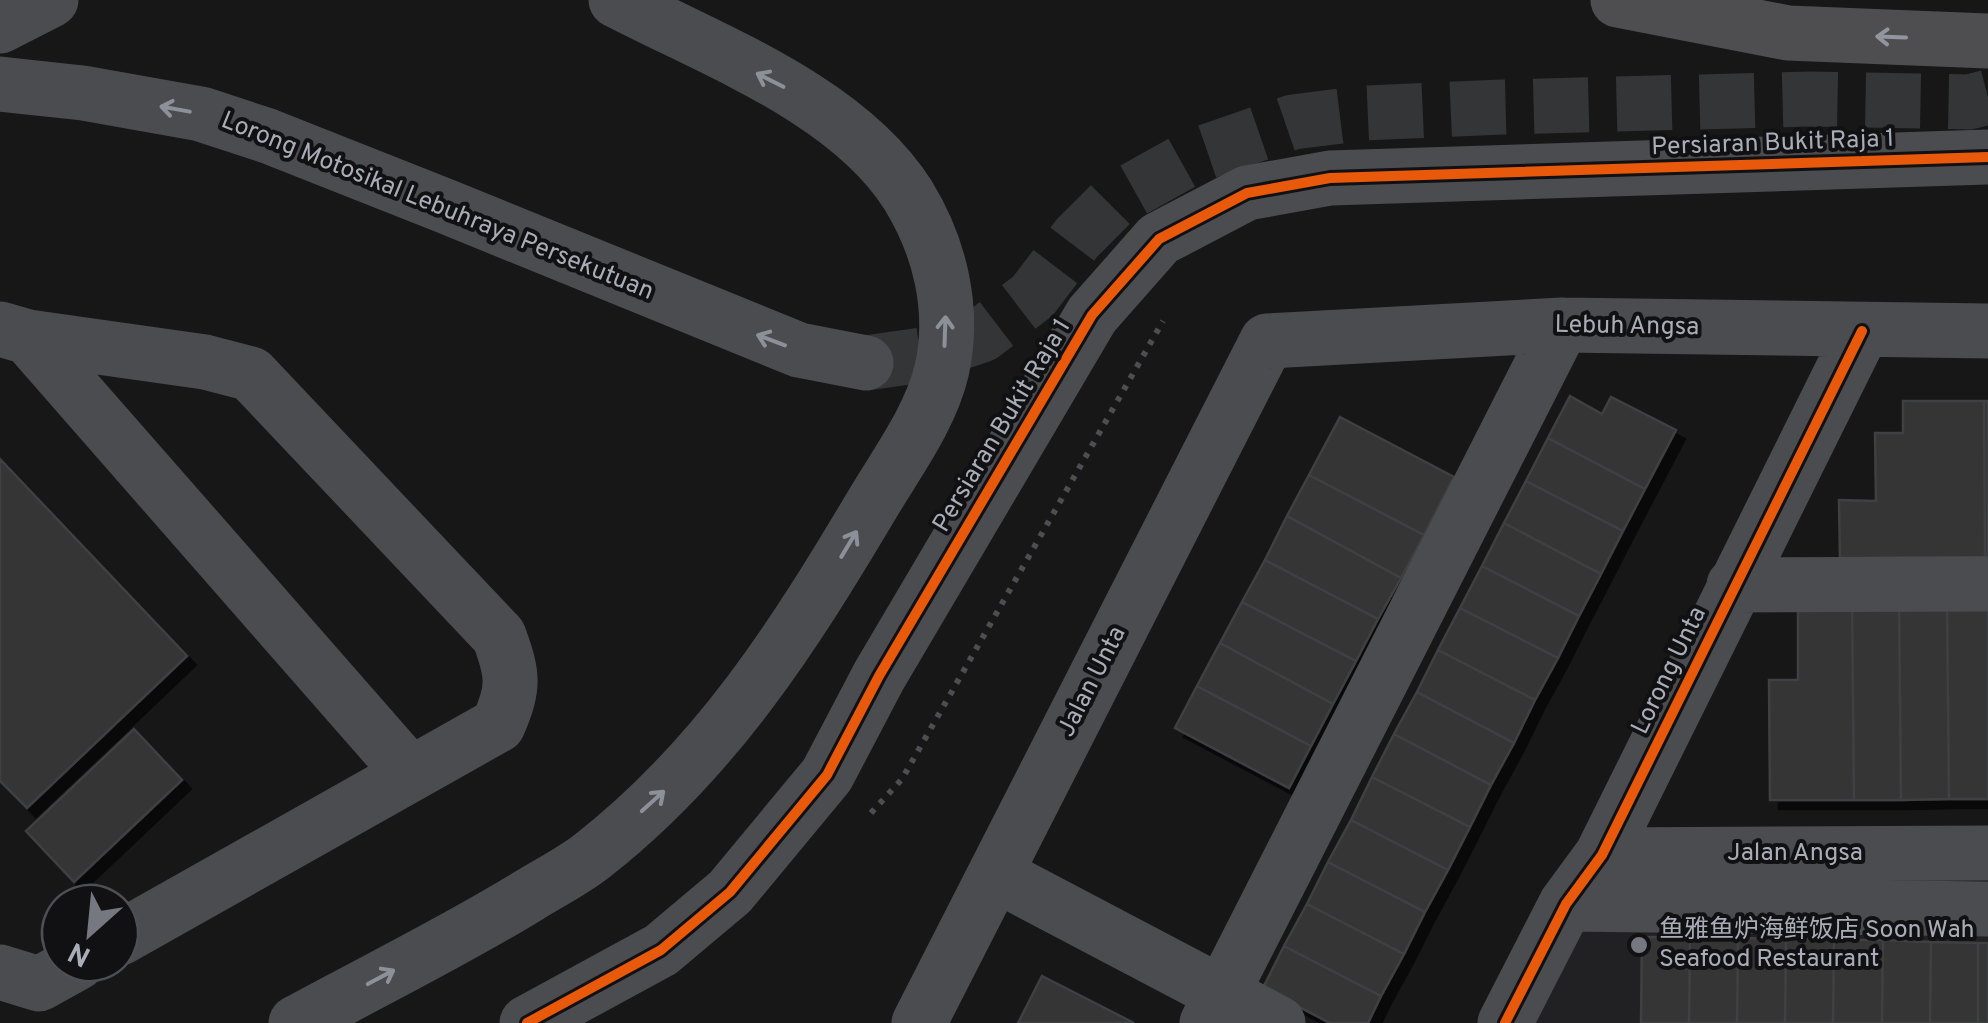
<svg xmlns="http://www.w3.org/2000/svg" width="1988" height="1023" font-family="Overpass,'Noto Sans SC',sans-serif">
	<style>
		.built { fill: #212123 }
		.building { fill: #353536; stroke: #3f4043; stroke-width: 2.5; filter: url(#shadow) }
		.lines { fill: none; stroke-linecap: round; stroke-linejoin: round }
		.minor-tunnel { stroke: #343537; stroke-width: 55; stroke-dasharray: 55 28; stroke-linecap: butt }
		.path { stroke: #4d4e52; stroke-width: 6; stroke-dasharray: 5 8; stroke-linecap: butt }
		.minor { stroke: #4b4c50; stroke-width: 55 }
		.highway { stroke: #4e4e51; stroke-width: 55 }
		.cycleway-casing { stroke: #111113; stroke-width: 16 }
		.cycleway { stroke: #e8590c; stroke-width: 10 }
		.oneway { stroke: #92959e }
		.oneway2 { stroke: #8c9099 }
		.poi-dot { fill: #757880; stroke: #111113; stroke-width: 4 }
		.labels { text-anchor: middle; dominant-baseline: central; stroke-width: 8; stroke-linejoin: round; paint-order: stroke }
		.street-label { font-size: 25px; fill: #a8adb8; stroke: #111113 }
		.poi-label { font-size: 25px; fill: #a8adb8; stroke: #111113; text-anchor: start }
	</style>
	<defs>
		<filter id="shadow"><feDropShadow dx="9" dy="9" stdDeviation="0" flood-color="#0009"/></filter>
	</defs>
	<rect width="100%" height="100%" fill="#171717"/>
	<path class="built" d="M1988,926V1023H1530L1579,927Z"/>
	<path class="building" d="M1570,396L1602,414L1611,397L1676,430L1645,489L1548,438Z
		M1903,401H1984L1985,557L1840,558L1839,500L1876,501L1875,433H1903Z
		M1984,401H1988V557H1985Z
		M1340,417L1454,477L1424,535L1309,475Z
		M1548,438L1645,489L1623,531L1526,481Z
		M0,459L187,656L27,808L0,781Z
		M1309,475L1424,535L1401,578L1287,516Z
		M1526,481L1623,531L1601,574L1504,523Z
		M1287,516L1401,578L1378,619L1265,560Z
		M1504,523L1601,574L1579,616L1482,566Z
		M1265,560L1378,619L1356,661L1242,602Z
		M1482,566L1579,616L1558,658L1460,608Z
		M1798,600L1852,601L1854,800H1770L1769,680H1798Z
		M1899,600L1901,800H1854L1852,601Z
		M1899,600L1947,601L1949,799L1901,800Z
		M1988,600V799H1949L1947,601Z
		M1242,602L1356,661L1333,704L1220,643Z
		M1460,608L1558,658L1535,700L1438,650Z
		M1220,643L1333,704L1311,746L1197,686Z
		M1438,650L1535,700L1514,743L1417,692Z
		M1197,686L1311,746L1289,788L1175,728Z
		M1417,692L1514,743L1491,785L1394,734Z
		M134,729L182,780L74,882L26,831Z
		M1394,734L1491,785L1470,827L1372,777Z
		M1372,777L1470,827L1448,870L1351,820Z
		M1351,820L1448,870L1425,912L1328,862Z
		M1328,862L1425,912L1404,954L1307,904Z
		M1307,904L1404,954L1381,996L1284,946Z
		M1642,937H1690L1689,1023H1641Z
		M1690,937L1738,938L1737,1023H1689Z
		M1738,938L1786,939L1785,1023H1737Z
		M1786,939L1834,940L1833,1023H1785Z
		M1834,940H1883L1882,1023H1833Z
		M1883,940L1931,942L1930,1023H1882Z
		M1931,942L1978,943V1023H1930Z
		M1978,943H1988V1023H1978Z
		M1284,946L1381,996L1368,1023H1330L1263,988Z
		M1042,976L1134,1023H1018Z"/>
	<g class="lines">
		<path class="minor-tunnel" d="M866,363L922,355L982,335L1033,296L1077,238L1115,200L1194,156L1293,122L1365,113L1502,107L1811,99L1969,102L1988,97"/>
		<path class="path" d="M871,813L902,779L1163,321"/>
		<path class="minor" d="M0,26L51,0
			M0,84L83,93L201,114L268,136L445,206L799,350L866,363
			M0,329L28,337L205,362L251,374L499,636C513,674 515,688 498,725L120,938
			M28,337L410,773
			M1734,585L1988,584
			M1602,855L1988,853
			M995,874L1278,1023
			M1566,904L1988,909
			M0,972L39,984L77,963
			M296,1023C373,981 453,942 528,896C549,883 573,871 592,856C716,759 794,636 873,503C898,461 931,417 942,369C955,309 940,247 908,195C848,100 712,50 616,0
			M527,1023L661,950L730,892L827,775L879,676L1092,315L1159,239L1247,193L1330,178L1988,157
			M919,1023L1267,341L1562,325L1988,331
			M1207,1023L1562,325
			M1505,1023L1566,904L1602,855L1862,331"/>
		<path class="highway" d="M1618,0L1788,33L1988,41"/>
		<g class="cycleway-casing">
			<path id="cycleway" d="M527,1023L661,950L730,892L827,775L879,676L1092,315L1159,239L1247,193L1330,178L1988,157
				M1505,1023L1566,904L1602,855L1862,331"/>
		</g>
		<use href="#cycleway" class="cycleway"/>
	</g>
	<defs><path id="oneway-shaft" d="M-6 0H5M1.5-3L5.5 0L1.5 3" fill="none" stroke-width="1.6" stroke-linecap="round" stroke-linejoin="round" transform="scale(2.5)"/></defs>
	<use class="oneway" href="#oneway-shaft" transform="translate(1891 37) rotate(-178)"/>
	<g class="oneway2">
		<use href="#oneway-shaft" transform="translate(770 80) rotate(-153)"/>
		<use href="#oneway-shaft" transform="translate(175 109) rotate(-170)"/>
		<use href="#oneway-shaft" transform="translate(945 331) rotate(-88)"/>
		<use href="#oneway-shaft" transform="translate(771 340) rotate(-159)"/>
		<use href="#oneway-shaft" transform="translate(849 544) rotate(-59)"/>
		<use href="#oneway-shaft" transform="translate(653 801) rotate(-42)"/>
		<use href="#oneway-shaft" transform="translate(381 977) rotate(-28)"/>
	</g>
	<circle class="poi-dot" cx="1639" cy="945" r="10"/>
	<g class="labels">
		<g class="street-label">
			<text transform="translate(1773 144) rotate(-2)">Persiaran Bukit Raja 1</text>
			<text transform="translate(437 207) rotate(22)">Lorong Motosikal Lebuhraya Persekutuan</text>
			<text transform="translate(1627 327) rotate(1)">Lebuh Angsa</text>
			<text transform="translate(1003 426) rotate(-59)">Persiaran Bukit Raja 1</text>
			<text transform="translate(1670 671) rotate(-64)">Lorong Unta</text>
			<text transform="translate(1093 682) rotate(-63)">Jalan Unta</text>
			<text x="1795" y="854">Jalan Angsa</text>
		</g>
		<g class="poi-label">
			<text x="1659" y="931">鱼雅鱼炉海鲜饭店 Soon Wah<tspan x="1659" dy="29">Seafood Restaurant</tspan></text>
		</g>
	</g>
	<g transform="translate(90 933) rotate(207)"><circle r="48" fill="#111113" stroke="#4d4f55" stroke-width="2.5"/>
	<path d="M0-8L18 38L0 25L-18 38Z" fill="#757880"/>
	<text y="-15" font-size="28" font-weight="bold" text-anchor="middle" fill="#a8adb8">N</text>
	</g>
</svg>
